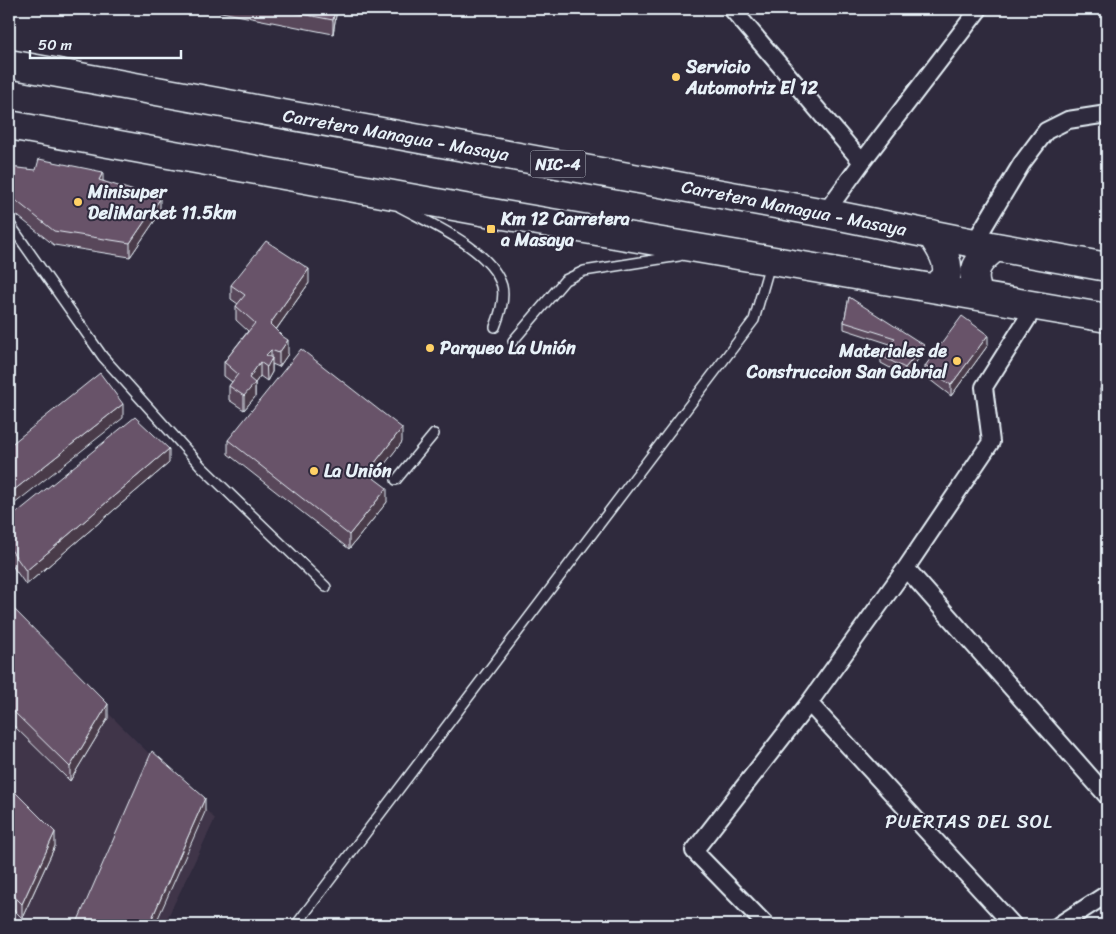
<svg xmlns="http://www.w3.org/2000/svg" width="1116" height="934" font-family="Sriracha,sans-serif">
	<style>
		.built { fill: #40364a }
		.lines { fill: none; stroke-linecap: round; stroke-linejoin: round }
		.lane-casing { stroke: #e8f1f8; stroke-width: 12 }
		.street-casing { stroke: #e8f1f8; stroke-width: 20 }
		.highway-casing { stroke: #e8f1f8; stroke-width: 31 }
		.lane { stroke: #2f2a3d; stroke-width: 9 }
		.street { stroke: #2f2a3d; stroke-width: 16 }
		.highway { stroke: #2f2a3d; stroke-width: 28 }
		.wall { fill: #59475a; stroke: #e8f1f8 }
		.shaded-wall { fill: #493a4a; stroke: #e8f1f8 }
		.building { fill: #685369; stroke: #e8f1f8 }
		.poi-dot { fill: #ffd166; stroke: #2f2a3d; stroke-width: 2 }
		.labels { text-anchor: middle; dominant-baseline: central; stroke-width: 4; stroke-linejoin: round; paint-order: stroke }
		.shield { fill: #2f2a3d; stroke: #b0b5c0; stroke-width: 1 }
		.shield-label { font-size: 16px; font-weight: bold; fill: #e8f1f8 }
		.poi-label { font-size: 18px; font-weight: bold; fill: #e8f1f8; stroke: #2f2a3d; text-anchor: start }
		.street-label { font-size: 18px; fill: #e8f1f8; stroke: #2f2a3d }
		.neighbourhood-label { font-size: 19px; letter-spacing: 1px; fill: #e8f1f8; stroke: #2f2a3d }
	</style>
	<rect width="100%" height="100%" fill="#2f2a3d"/>
	<filter id="ink" filterUnits="userSpaceOnUse"><feTurbulence type="fractalNoise" baseFrequency=".02" numOctaves="2"/><feDisplacementMap in="SourceGraphic" scale="10" xChannelSelector="R" yChannelSelector="G"/><feConvolveMatrix kernelMatrix="1 2 1 2 8 2 1 2 1" color-interpolation-filters="sRGB"/></filter>
	<g filter="url(#ink)">
		<path class="built" d="M9,615L215,819L164,925H17L9,917Z"/>
		<g class="lines">
			<g class="lane-casing">
				<path id="lane" d="M400,207C431,224 491,249 502,286C505,299 500,314 495,327
					M9,223L103,357L201,466L326,587
					M513,341L565,280L584,271L679,256
					M396,480L434,434
					M296,925L754,320L770,264"/>
			</g>
			<g class="street-casing">
				<path id="street" d="M732,9L862,162
					M825,213L862,162L979,9
					M974,243L1022,163L1046,131L1068,120L1107,114
					M906,568L1107,796
					M809,703L1013,925
					M766,925L694,851L809,703L906,568L991,442L984,387L1036,305
					M1059,925L1107,894"/>
			</g>
			<g class="highway-casing">
				<path id="highway" d="M9,64L825,213L974,243L1107,267
					M9,125L492,213L1107,318
					M931,234C939,246 954,265 944,280C942,282 937,285 934,288
					M979,295C969,271 977,261 996,247"/>
			</g>
			<use href="#lane" class="lane"/>
			<use href="#street" class="street"/>
			<use href="#highway" class="highway"/>
		</g>
		<path class="wall" d="M211,9H337L333,34L211,10Z
			M9,167L103,181L160,213L130,257L54,245L14,213L9,205Z
			M309,283L276,330L288,354L279,367L272,364V372L267,381L260,376L255,383V397L244,410L229,400V386L232,382L224,376V362L248,331L236,320V306L238,304L231,299V285Z
			M849,297L924,352L905,376L881,363V356L890,344L844,329V322Z
			M988,345L951,396L925,376V366Z
			M1107,368V405L1100,404V390Z
			M228,440L402,442L373,478L387,502L349,549L228,454Z
			M169,463L26,585L9,561V519Z
			M9,604L108,718L70,781L9,721Z
			M9,786L55,846L22,918L9,905Z"/>
		<path class="shaded-wall" d="M335,9H337L333,34V20Z
			M103,172V186L99,180Z
			M160,199V213L130,257V243Z
			M309,269V283L270,338V324Z
			M988,335V345L951,396V385Z
			M288,340V354L279,367V353Z
			M924,345V352L905,376V368Z
			M271,350V361L272,358V372L267,381L266,355Z
			M260,362V376L255,383V397L244,410V396L249,378Z
			M123,404V418L9,508V494Z
			M402,428V442L367,487V473Z
			M169,449V463L26,585V571Z
			M387,488V502L349,549V535Z
			M108,704V718L70,781V767Z
			M205,798V812L155,925H149Z
			M55,832V846L22,918V904Z"/>
		<path class="building" d="M276,9H335L333,20Z
			M39,159L103,172L99,180L160,199L130,243L54,231L14,199L9,191V167L36,170Z
			M266,241L309,269L270,324L282,336L288,340L279,353L271,350L266,355L272,358L267,367L260,362L249,378L255,383L244,396L229,386L238,374L224,362L255,323L236,306L245,295L231,285Z
			M849,297L924,345L905,368L881,356L895,338L844,322Z
			M962,316L988,335L951,385L925,366Z
			M301,349L402,428L367,473L387,488L349,535L228,440Z
			M1105,368H1107V391L1100,390Z
			M100,373L123,404L9,494V446Z
			M135,417L169,449L26,571L9,547V519Z
			M9,604L108,704L70,767L9,707Z
			M152,751L205,798L149,925H76Z
			M9,786L55,832L22,904L9,891Z"/>
	</g>
	<g class="poi-dot">
		<circle cx="676" cy="77" r="5"/>
		<circle cx="78" cy="202" r="5"/>
		<rect x="486" y="224" width="10" height="10" rx="2.5"/>
		<circle cx="430" cy="348" r="5"/>
		<circle cx="957" cy="361" r="5"/>
		<circle cx="314" cy="471" r="5"/>
	</g>
	<g class="labels">
		<rect class="shield" x="530.5" y="150.5" width="55" height="27" rx="4"/>
		<g class="shield-label">
			<text x="558" y="164">NIC-4</text>
		</g>
		<g class="poi-label">
			<text x="686" y="67">Servicio<tspan x="686" dy="21">Automotriz El 12</tspan></text>
			<text x="88" y="192">Minisuper<tspan x="88" dy="21">DeliMarket 11.5km</tspan></text>
			<text x="501" y="219">Km 12 Carretera<tspan x="501" dy="21">a Masaya</tspan></text>
			<text x="440" y="348">Parqueo La Unión</text>
			<text x="947" y="351" text-anchor="end">Materiales de<tspan x="947" dy="21">Construccion San Gabrial</tspan></text>
			<text x="324" y="471">La Unión</text>
		</g>
		<g class="street-label">
			<text transform="translate(396 135) rotate(10)">Carretera Managua - Masaya</text>
			<text transform="translate(794 208) rotate(11)">Carretera Managua - Masaya</text>
		</g>
		<g class="neighbourhood-label">
			<text x="969" y="821">PUERTAS DEL SOL</text>
		</g>
	</g>
	<rect width="1116" height="934" fill="none" stroke="#2f2a3d" stroke-width="30"/>
	<rect x="15" y="15" width="1086" height="904" fill="none" stroke="#e8f1f8" stroke-width="2" filter="url(#ink)"/>
	<path d="M30 50v8h151v-8" fill="none" stroke="#e8f1f8" stroke-width="2.5"/>
	<text x="38" y="50" font-size="15" fill="#e8f1f8" stroke="#2f2a3d" stroke-width="4" paint-order="stroke">50 m</text>
</svg>
